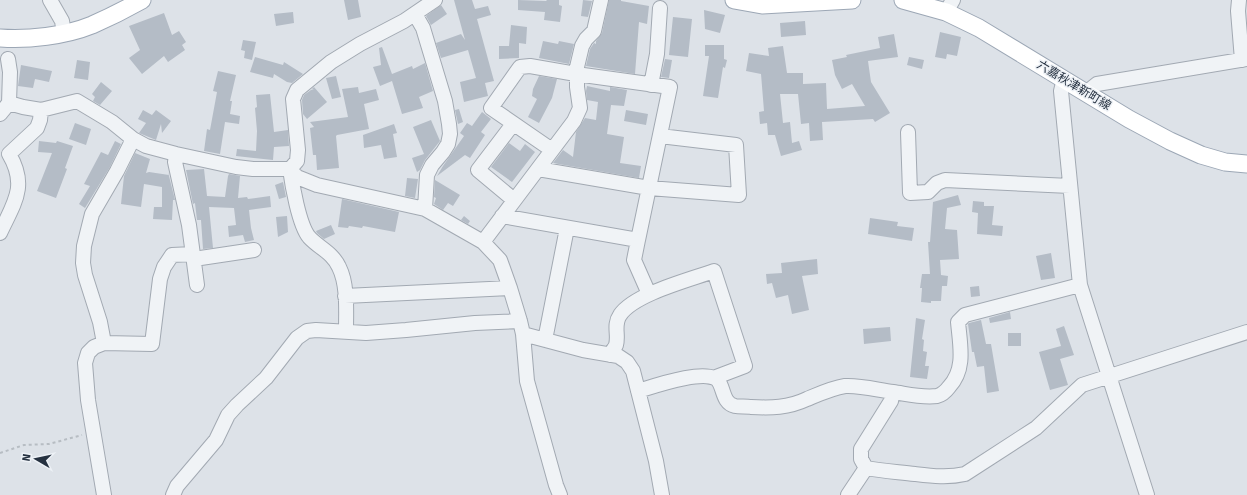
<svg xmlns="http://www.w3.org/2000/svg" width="1247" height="495" font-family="'Fira Sans','Noto Sans JP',sans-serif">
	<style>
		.building { fill: #b4bcc6 }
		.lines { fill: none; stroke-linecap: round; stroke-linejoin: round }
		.minor-casing { stroke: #a2a9b2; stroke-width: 16 }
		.major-casing { stroke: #9ca7b5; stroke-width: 19 }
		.path { stroke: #b7bdc3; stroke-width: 2; stroke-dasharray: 3 3; stroke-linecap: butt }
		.minor { stroke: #f0f3f6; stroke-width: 14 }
		.major { stroke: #fff; stroke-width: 17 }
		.labels { text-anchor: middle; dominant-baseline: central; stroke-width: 3; stroke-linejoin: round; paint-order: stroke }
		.street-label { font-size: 12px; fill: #253140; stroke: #edf1f6 }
	</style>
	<rect width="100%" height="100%" fill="#dde2e8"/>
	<path class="building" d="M344,0H358L361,17L348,20Z
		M454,0H472L475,9L488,6L491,15L477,19L494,81L485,83L488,96L464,102L460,82L476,78L468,50L441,58L436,43L461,34L465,40Z
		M518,0L546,1L547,0H559V5L562,6L560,22L544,20L545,12L518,10Z
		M583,0L592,1L588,17L581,16Z
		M609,0H621V1L649,6L647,24L639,22L635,74L586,66L590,49L594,43L596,44V41L602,33Z
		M441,5L447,14L431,25L426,16Z
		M704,10L725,15L720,33L705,29Z
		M293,12L294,23L276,26L274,14Z
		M164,13L172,35L179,31L186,42L182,45L185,50L168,62L164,56L142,74L129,58L140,50L129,26Z
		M673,17L692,19L688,57L669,55Z
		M805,21L806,35L781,37L780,23Z
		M511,25L527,27L526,44L519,43V58L499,59V46H509Z
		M940,32L961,37L957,56L947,54L946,59L935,57Z
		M894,34L898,57L868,61L871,82L890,113L875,122L873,119L822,122L823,140L810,141L809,123L801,124L798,94H780L783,123L790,122L792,143L799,141L802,150L781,156L775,135H768L767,123L760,124L759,112L764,111L761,74L746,71L749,53L769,56L768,48L783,46L787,73H803V84L826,83L827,109L865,106L852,84L842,89L835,75L832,60L847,57L846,55L880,48L878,37Z
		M243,40L256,42L252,60L244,58L245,51L241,50Z
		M543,41L558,44L559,41L574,44L569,64L539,58Z
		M705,45H724V59L727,60L725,68L723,67L718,98L703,96L709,56H705Z
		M382,47L392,74L412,66L413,69L425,63L433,91L419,97L423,108L402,114L392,81L380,86L373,67L381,65L379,48Z
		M255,57L283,65L284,62L303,74L292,83L287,82L274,74L273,78L250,72Z
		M909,57L924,60L922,69L907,65Z
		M665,59L672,60L669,78L661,77Z
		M77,60L90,62L88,80L74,78Z
		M21,65L52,71L49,82L35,79L33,88L18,86Z
		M218,71L236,75L230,101H232L230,114L240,116L239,124L225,122L220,154L204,151L207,129L210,130L217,92L213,91Z
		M336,76L341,97L332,99L326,78Z
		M539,76L557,79L552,98L539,123L528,117L537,99L532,96L533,89Z
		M101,82L112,91L100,105L93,101L95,97L92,94Z
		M587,86L610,91V87L627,90L624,106L611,105L607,134L624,137L620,163L641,166L639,178L553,163L563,150L573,157L576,132L585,118L596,120L598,102L587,100L586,91Z
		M314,87L327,102L307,119L303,114L302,100L304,95L311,90L314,89H312Z
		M358,87L359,93L376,89L379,100L364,104L369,129L337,135L336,136L339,168L317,170L316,155H313L310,128L314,127L310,122L348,117L342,89Z
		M270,94L274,132L288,130L289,146L274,147L273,160L236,156L237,149L256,151L257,131L255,108L257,107L256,95Z
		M459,109L463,122L458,124L455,110Z
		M143,110L152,115L156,110L171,121L162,133L161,124L156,140L139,133L146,123L138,119Z
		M626,110L648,114L646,125L624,121Z
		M482,112L491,119L481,132L485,135L470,158L465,155L437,176L443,166L464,136L460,133L467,123L472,126Z
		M431,120L440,141L425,160L420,170L417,172L412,158L424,154L413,127Z
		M75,123L91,129L86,145L69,139Z
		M394,124L397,133L393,134L397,157L384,159L381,145L364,148L363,135Z
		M39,141L56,143L57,141L73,146L65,168L67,169L56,198L37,191L52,153L38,152Z
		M115,141L121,144L110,167L85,208L79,204L90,186L84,184L101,152L108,155Z
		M509,143L520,151L525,144L535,152L512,182L491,167Z
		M135,153L150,159L146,173L149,172L169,175L168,172L175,200H173L172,220L153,219L154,207H162V187L144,184L141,207L121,204L124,176Z
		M204,169L207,196L225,197L228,176L229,174L240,176L238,198L247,197L248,199L270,196L271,207L249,210L251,228L254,240L245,242L243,235L229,237L228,226L236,225L234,208L209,207L213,248L203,249L201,220H197L195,203L193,204L186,170Z
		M407,178L418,179L415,198L405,196Z
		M435,180L460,195L453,206L448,203L443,210L434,204L436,198L434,197Z
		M283,182L286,197L279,199L275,185Z
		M958,195L961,205L947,208L945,229L957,230L959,259L940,260L941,275L948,276L947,286H942L941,301H931V303L921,302L922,288H920L922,274H930L928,242H930L933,202Z
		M342,199L399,212L395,232L363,226L362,228L349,226L348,228L338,227Z
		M973,201L984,202V206H994L992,225L1003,226L1002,236L977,234L978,213L972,212Z
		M287,216L288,232L278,237L276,217Z
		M464,216L470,221L468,224L461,220Z
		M870,218L898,222L897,226L914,228L912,241L868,234Z
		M331,225L335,234L324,239L317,233L316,231Z
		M1051,253L1055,278L1041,280L1036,256Z
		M817,259L818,274L802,276L809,310L792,314L788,295L776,298L772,283L767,284L766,274L782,273L781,263Z
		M979,286L980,296L971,297L970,287Z
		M1010,312L1011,319L990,323L989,318Z
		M916,318L925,320L922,339L924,340L923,351L927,352L925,366H929L927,379L910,377Z
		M981,320L986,344H991L999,391L987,393L984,366L977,367L974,352H972L968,324L969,323Z
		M1064,326L1074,355L1060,359L1068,385L1050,390L1039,352L1061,346L1056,329Z
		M890,327L891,341L864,344L863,329Z
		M1008,333H1021V346H1008Z"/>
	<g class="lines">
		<g class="minor-casing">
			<path id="minor" d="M50,0L62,21L64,33
				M1239,0L1238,11L1242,60
				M946,12L953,0
				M415,14L423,28L445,101L449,124L450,134L448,144L443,152L432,165L427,175L425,209
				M1064,79L1061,91L1080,285L1147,495
				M651,85L657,54L660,8
				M1087,92L1097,84L1247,59
				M9,103L23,107L41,110L77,101L112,122L133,139L146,146L176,154L236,167L253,169H290L297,177L317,185L425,209L483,242L500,260L510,288L520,321L523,334L527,381L556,485L560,495
				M0,114L9,103L10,72L8,59
				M513,124L478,170L514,200
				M908,132L910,193L928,192L937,183L945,180L1070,186
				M176,154L175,162L189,225L197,285
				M538,169L649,188L739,195L736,145L660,136
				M502,216L638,240L670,87L576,74L530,66L520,67L491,108L552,150
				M0,233C14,203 28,186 9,154L37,128L40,120L41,110
				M638,240L634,260L649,294
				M483,242L574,121L580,108L577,87V67L582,46L586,39L594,31L601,0
				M194,259L254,250
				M345,296L510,288
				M346,331C346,311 348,285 339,267C332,252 319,248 309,237C299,225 292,184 290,169L297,161L298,150L293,99L297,90L331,62L360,44L404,21L435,0
				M523,334L583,350L618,356L627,362L633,371L656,461L662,495
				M545,340L567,228
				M104,343L152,344L160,279L164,267L172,255L193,254
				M610,355C611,352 615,348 616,345C619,335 613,325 620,315C634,294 689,280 714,271L745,366L716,377
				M638,391C651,387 711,366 719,382C724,390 723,403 735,406C740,407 746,406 751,407C771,408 788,408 807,399C819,394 832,388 845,386C860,385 878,390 893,392
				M866,468L861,459V449L891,401L893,392C907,394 922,398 937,396C941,395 946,391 949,387C966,369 960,345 958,322L965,315L1080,285
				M104,495L88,400L85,363L88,353L94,347L104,343L100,322L85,275L83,263L84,246L92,214L117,171L133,139
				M173,495L177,486L216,440L228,415L237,405L266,378L297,338L307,331L316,330L366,333L406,330L475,323L520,321
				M848,495L866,468C882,471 899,472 915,474C932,476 948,478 965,474L1036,428L1082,385L1247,332"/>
		</g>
		<g class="major-casing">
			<path id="major" d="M734,0L762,5L852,0
				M903,0L946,12L979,28L1129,119L1170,141L1201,155L1225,162L1247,164
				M0,38C28,40 65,36 92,25C108,18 126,9 142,0"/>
		</g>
		<path class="path" d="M0,453L24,445L49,444L82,435"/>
		<use href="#minor" class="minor"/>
		<use href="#major" class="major"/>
	</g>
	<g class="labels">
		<g class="street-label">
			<text transform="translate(1074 85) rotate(31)">六嘉秋津新町線</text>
		</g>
	</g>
	<g transform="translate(36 459) rotate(279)" stroke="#edf1f6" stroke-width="3" paint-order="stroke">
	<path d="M0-3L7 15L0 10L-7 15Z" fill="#253140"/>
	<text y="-6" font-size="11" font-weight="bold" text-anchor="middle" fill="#253140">N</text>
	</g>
</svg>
